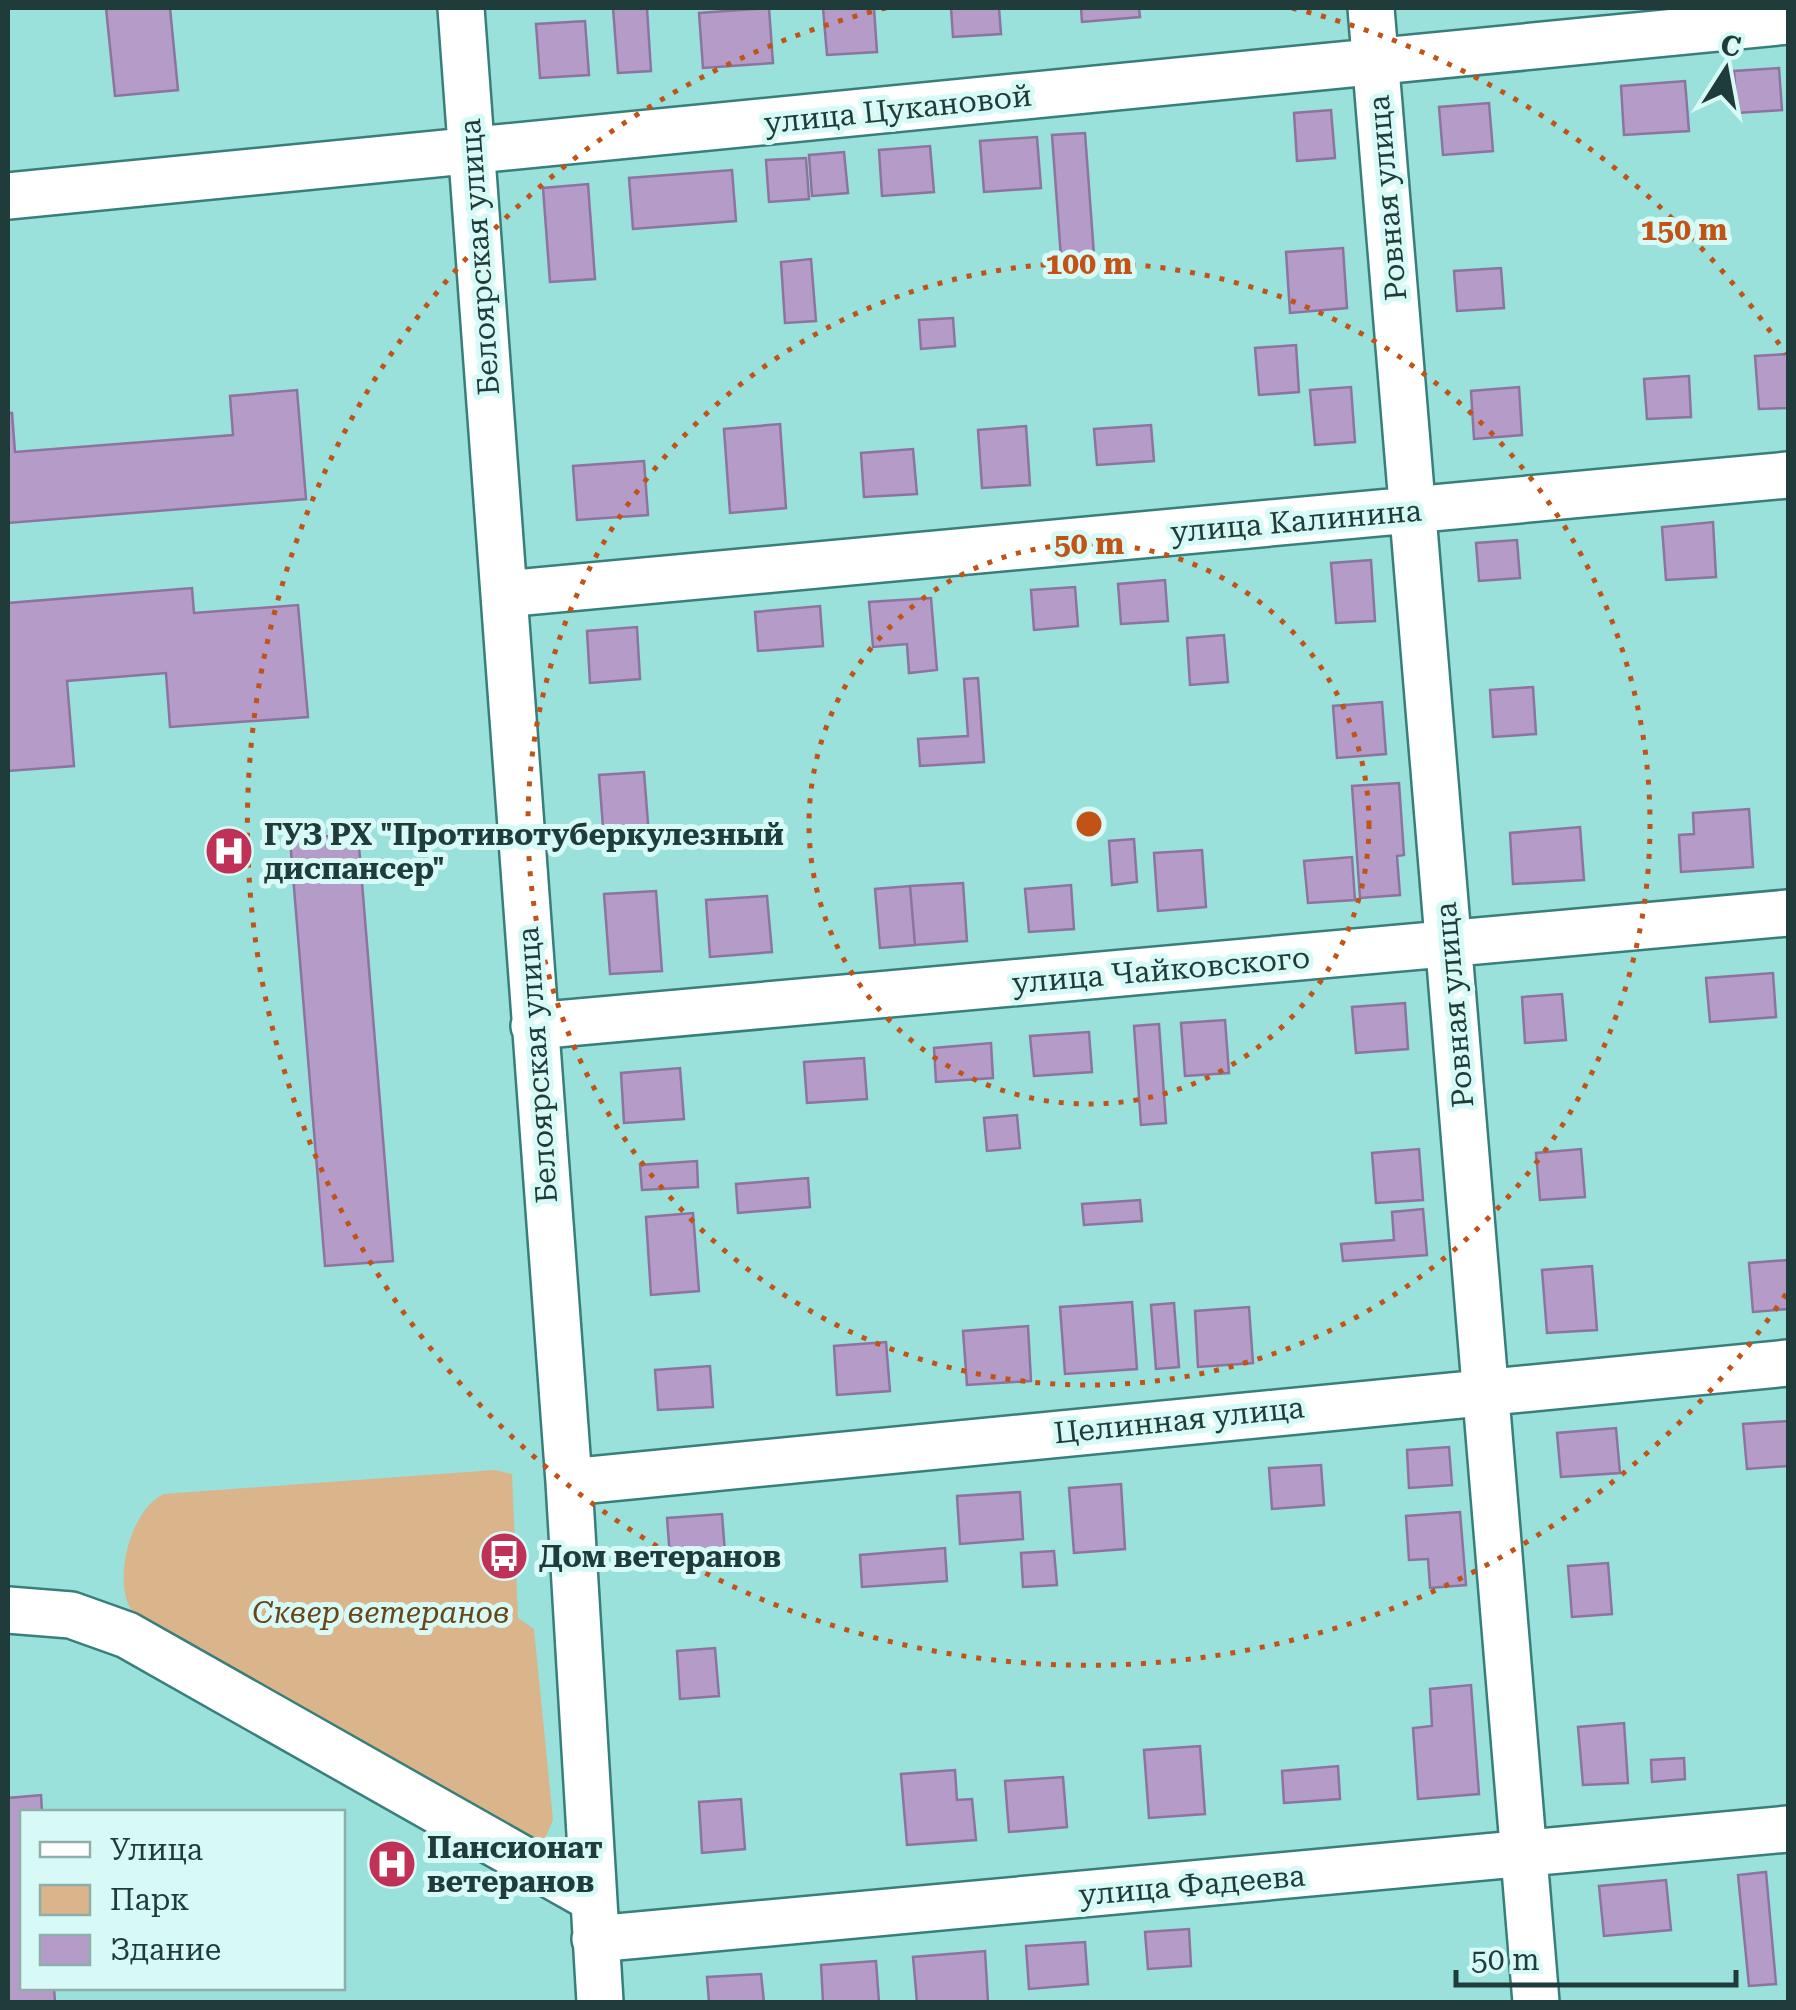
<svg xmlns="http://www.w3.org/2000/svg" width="1796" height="2010" font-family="'Roboto Serif',serif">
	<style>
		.green { fill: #dab48a }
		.building { fill: #b49bc8; stroke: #8c749f; stroke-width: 2.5 }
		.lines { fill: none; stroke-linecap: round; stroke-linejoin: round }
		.minor-casing { stroke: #387e7a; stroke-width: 50 }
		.minor { stroke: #fff; stroke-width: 45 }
		.ring { fill: none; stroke: #c05315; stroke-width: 5; stroke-dasharray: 5 10 }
		.labels { text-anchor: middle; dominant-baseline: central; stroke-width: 10; stroke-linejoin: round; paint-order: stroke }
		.street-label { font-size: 30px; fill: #1f3c3a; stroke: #d8faf7 }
		.poi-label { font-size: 30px; font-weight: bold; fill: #1f3c3a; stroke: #d8faf7; text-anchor: start }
		.park-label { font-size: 30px; font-style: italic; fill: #68461a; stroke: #d8faf7 }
		.centre { fill: #c05315; stroke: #d8faf7; stroke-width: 5 }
		.ring-label { font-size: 30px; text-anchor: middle; font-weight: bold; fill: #c05315; stroke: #d8faf7; stroke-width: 10; stroke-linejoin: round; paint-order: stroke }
	</style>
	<rect width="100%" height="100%" fill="#9ae0db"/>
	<path class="green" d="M495,1470L512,1474L518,1618L534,1629L553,1820L543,1843L528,1851L151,1635C144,1625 131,1613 127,1601C116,1568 133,1508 164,1494Z"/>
	<path class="building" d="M106,8H170L178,90L115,96Z
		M613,8H647L651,71L618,73Z
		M769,8L773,63L703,68L699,13Z
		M823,8H874L877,52L827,55Z
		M951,8H999L1001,34L953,37Z
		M1081,8H1139L1140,17L1082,22Z
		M585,21L589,75L540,78L536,24Z
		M1779,68L1782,110L1737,113L1734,71Z
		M1685,81L1689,131L1624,135L1621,86Z
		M1489,103L1493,151L1443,155L1439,107Z
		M1331,110L1335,158L1297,161L1294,113Z
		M1085,133L1094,255L1061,258L1052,135Z
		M1037,137L1041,188L984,192L980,141Z
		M930,146L934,192L882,196L879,150Z
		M844,152L848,193L812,196L809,155Z
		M806,158L809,199L769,202L766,160Z
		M732,170L736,221L633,229L629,178Z
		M588,184L595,279L550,282L543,188Z
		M1343,248L1347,308L1290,313L1286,252Z
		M811,259L816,321L785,323L781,262Z
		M1501,268L1504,308L1457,311L1454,271Z
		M953,318L955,346L921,349L919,320Z
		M1296,345L1299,392L1259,395L1255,348Z
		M1788,354V408L1759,409L1755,356Z
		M1689,376L1691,417L1647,419L1644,379Z
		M1351,387L1355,442L1315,445L1310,390Z
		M1519,387L1522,435L1474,439L1471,391Z
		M297,390L306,499L8,523V413H12L15,452L233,435L230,396Z
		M780,424L786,508L730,513L724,429Z
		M1151,425L1154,461L1097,465L1094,429Z
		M1026,426L1030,485L982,488L978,430Z
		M913,449L917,494L864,497L861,453Z
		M644,461L648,515L577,520L573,466Z
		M1713,522L1716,577L1666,580L1662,527Z
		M1517,540L1520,578L1479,581L1476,543Z
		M1371,560L1375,621L1336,623L1331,563Z
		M1165,580L1168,621L1121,624L1118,584Z
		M1075,587L1078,626L1034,630L1031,590Z
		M192,588L194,613L298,605L308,717L170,727L166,673L67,681L74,766L8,771V603Z
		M931,598L937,670L909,673L907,644L873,647L869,602Z
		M820,606L823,646L758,651L755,612Z
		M637,627L640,679L590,683L587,631Z
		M1224,635L1228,682L1190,685L1187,638Z
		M978,678L984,762L920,766L918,739L968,736L964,679Z
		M1533,687L1536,734L1493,737L1490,690Z
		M1382,702L1386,754L1337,758L1333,706Z
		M644,772L649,836L604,840L599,775Z
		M1399,783L1404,855L1397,856L1400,895L1360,898L1352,786Z
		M1749,809L1753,867L1681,872L1679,835L1694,834L1693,813Z
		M1580,827L1584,880L1513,884L1510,833Z
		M358,834L393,1261L325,1266L290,839Z
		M1134,839L1137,882L1112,885L1109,841Z
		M1202,850L1206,907L1158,911L1154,853Z
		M1352,857L1355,900L1308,903L1304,861Z
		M963,883L967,941L915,945L910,886Z
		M1071,885L1074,929L1029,932L1025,889Z
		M910,886L915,945L880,948L875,889Z
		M656,891L662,971L610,974L604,894Z
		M767,896L772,952L710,957L706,900Z
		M1773,973L1776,1017L1710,1022L1706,978Z
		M1562,994L1566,1040L1525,1043L1522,997Z
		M1405,1003L1408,1049L1356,1053L1352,1007Z
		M1225,1020L1229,1073L1185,1076L1181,1023Z
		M1159,1024L1166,1123L1141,1125L1134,1026Z
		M1089,1032L1092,1072L1034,1076L1030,1036Z
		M991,1043L993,1078L936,1082L934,1048Z
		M864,1058L867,1099L807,1103L804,1062Z
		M680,1068L684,1119L624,1123L621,1073Z
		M1017,1115L1020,1148L987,1151L984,1118Z
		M1419,1149L1423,1200L1376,1203L1372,1153Z
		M1581,1149L1585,1197L1540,1200L1536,1153Z
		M697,1161L698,1187L642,1190L640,1165Z
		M808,1178L810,1207L738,1213L736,1184Z
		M1140,1200L1142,1221L1084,1225L1082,1204Z
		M1423,1209L1427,1255L1343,1261L1341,1244L1394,1240L1392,1212Z
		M693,1213L699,1291L651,1295L646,1217Z
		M1788,1260V1309L1753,1312L1749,1263Z
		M1592,1266L1597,1330L1547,1333L1542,1270Z
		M1132,1302L1137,1369L1065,1374L1060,1307Z
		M1174,1303L1179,1367L1156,1369L1151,1305Z
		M1249,1307L1253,1363L1198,1367L1195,1311Z
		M1028,1326L1031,1381L967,1385L963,1331Z
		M886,1342L890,1391L837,1395L834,1346Z
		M710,1366L713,1407L658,1410L655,1370Z
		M1788,1421V1466L1747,1469L1743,1424Z
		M1616,1428L1620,1473L1561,1477L1557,1433Z
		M1449,1447L1452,1485L1409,1488L1407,1450Z
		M1321,1465L1324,1505L1272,1509L1269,1468Z
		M1121,1484L1125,1549L1074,1553L1069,1488Z
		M1020,1492L1023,1539L960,1544L957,1496Z
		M1460,1512L1466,1585L1430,1588L1428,1559L1409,1560L1406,1516Z
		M722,1514L726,1566L671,1570L667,1518Z
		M945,1548L947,1581L862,1587L860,1555Z
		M1054,1551L1057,1585L1023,1587L1021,1553Z
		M1608,1563L1612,1614L1572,1617L1568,1566Z
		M715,1648L719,1696L680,1699L677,1651Z
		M1471,1685L1479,1794L1418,1799L1413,1728L1432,1726L1430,1689Z
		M1624,1723L1628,1783L1583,1785L1578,1727Z
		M1200,1746L1205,1814L1149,1818L1144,1750Z
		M1684,1758L1685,1779L1652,1782L1651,1760Z
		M1338,1766L1340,1799L1284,1803L1282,1771Z
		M955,1770L957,1800L972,1799L976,1840L907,1845L901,1774Z
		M1063,1777L1067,1827L1009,1832L1005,1781Z
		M41,1795L42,1812H22V1988H54L55,2002H8V1798Z
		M741,1799L745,1849L702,1853L699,1802Z
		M1766,1872L1776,1984L1749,1986L1738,1875Z
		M1666,1880L1671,1930L1604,1936L1599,1886Z
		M1189,1929L1191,1966L1148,1969L1145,1932Z
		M1085,1942L1088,1984L1029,1989L1026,1946Z
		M985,1951L988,2002H917L913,1957Z
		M876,1961L879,2002H823L821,1965Z
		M761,1974L764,2002H709L707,1977Z"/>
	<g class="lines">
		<g class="minor-casing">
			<path id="minor" d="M461,8L569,1482L600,2002
				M1371,8L1536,2002
				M8,196L1788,21
				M504,594L1788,475
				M534,1026L1788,913
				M569,1482L1788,1363
				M8,1610L71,1615L127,1635L593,1899
				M595,1939L1788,1829"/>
		</g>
		<use href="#minor" class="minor"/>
	</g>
	<g class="ring">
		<circle cx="1089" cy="824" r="280"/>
		<circle cx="1089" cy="824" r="561"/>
		<path d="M1786 1294A841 841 0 1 1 886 8M1292 8A841 841 0 0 1 1786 354"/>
	</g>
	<defs>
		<g id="hospital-disc" transform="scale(2.5)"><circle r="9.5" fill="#c03157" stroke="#d8faf7"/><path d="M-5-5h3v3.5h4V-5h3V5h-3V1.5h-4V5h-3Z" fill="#fff"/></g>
		<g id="bus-disc" transform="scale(2.5)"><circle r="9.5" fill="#c03157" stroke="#d8faf7"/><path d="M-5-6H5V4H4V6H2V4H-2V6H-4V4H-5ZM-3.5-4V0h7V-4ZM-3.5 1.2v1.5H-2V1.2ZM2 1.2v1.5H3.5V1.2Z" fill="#fff"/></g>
	</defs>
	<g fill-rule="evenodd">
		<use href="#hospital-disc" x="229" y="851"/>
		<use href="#bus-disc" x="504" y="1556"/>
		<use href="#hospital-disc" x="392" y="1864"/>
	</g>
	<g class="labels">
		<g class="street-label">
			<text transform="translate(898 109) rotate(-6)">улица Цукановой</text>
			<text transform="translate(1387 198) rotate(-95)">Ровная улица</text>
			<text transform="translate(479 257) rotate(-94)">Белоярская улица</text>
			<text transform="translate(1296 521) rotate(-5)">улица Калинина</text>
			<text transform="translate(1161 970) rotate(-5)">улица Чайковского</text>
			<text transform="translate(1454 1005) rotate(-95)">Ровная улица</text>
			<text transform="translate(537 1065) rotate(-94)">Белоярская улица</text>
			<text transform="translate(1179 1420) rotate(-6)">Целинная улица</text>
			<text transform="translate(1192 1885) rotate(-5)">улица Фадеева</text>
		</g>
		<g class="poi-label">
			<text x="264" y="834">ГУЗ РХ "Противотуберкулезный<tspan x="264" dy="34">диспансер"</tspan></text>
			<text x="539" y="1556">Дом ветеранов</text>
			<text x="427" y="1847">Пансионат<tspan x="427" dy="34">ветеранов</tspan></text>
		</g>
		<g class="park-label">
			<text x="381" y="1612">Сквер ветеранов</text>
		</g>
	</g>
	<circle cx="1089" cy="824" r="15" class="centre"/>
	<g class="ring-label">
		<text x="1684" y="240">150 m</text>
		<text x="1089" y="274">100 m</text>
		<text x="1089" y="554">50 m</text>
	</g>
	<rect width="1796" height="2010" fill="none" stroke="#1f3c3a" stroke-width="20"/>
	<rect x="20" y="1810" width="325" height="180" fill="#d8faf7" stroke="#8eaeab" stroke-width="2.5"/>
	<rect x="40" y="1842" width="50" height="15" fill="#ffffff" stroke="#8eaeab" stroke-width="2.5"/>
	<text x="110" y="1860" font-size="30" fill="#1f3c3a">Улица</text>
	<rect x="40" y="1885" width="50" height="30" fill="#dab48a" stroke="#8eaeab" stroke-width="2.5"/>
	<text x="110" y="1910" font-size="30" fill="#1f3c3a">Парк</text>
	<rect x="40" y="1935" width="50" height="30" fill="#b49bc8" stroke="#8eaeab" stroke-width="2.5"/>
	<text x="110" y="1960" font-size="30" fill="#1f3c3a">Здание</text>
	<g transform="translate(1726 70) rotate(11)" stroke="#d8faf7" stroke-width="8" paint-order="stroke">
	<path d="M0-8L18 38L0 25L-18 38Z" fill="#1f3c3a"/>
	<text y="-15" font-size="28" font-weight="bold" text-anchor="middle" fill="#1f3c3a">С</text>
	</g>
	<path d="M1456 1970v15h280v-15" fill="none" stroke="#1f3c3a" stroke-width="5"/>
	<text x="1471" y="1970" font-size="30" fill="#1f3c3a" stroke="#d8faf7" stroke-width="8" paint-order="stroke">50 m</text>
</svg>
